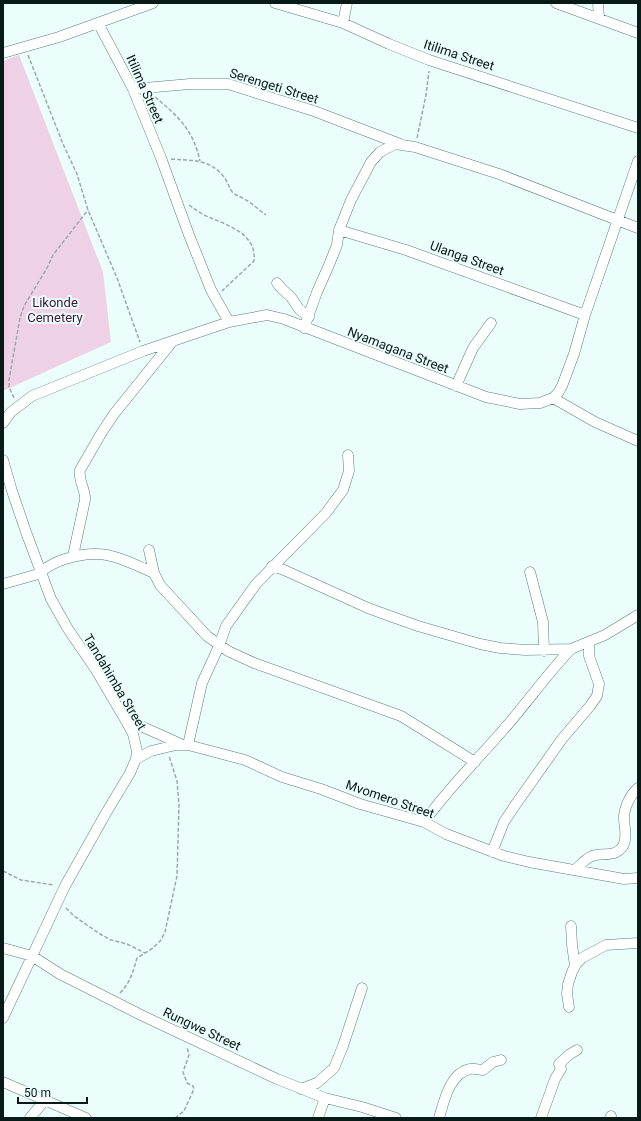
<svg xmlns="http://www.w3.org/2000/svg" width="641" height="1121" font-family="Roboto,sans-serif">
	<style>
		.green { fill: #efd1e6 }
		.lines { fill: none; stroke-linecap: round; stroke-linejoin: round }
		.minor-casing { stroke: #55817b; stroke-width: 11 }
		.path { stroke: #98aaa7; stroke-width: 1.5; stroke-dasharray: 4 2; stroke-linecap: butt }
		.minor { stroke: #fff; stroke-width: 10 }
		.labels { text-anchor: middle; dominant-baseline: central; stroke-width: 4; stroke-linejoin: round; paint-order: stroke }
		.street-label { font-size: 13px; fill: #081a17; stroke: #ecfefb }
		.park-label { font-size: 13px; fill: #411638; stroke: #ecfefb }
	</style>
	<rect width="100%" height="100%" fill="#ecfefb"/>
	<path class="green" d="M19,55L103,272L111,342L3,391V61Z"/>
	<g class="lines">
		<g class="minor-casing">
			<path id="minor" d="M275,3L343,23L389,44L429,60L638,128
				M556,3L638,33
				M598,3L599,18
				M98,23L133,89L161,158L189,235L211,290L229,322
				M343,23L347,3
				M3,53L59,37L153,3
				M133,89L190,84H228L314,111L400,144
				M339,230L406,250L585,315
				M277,283L282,289L291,297L299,309L309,317
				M304,328L317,292L329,265L337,245L339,230L351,200L371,162L380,152L395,144L415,147L499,174L638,228
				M456,386L473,348L491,323
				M553,398L595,422L638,441
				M3,423L11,412L32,396L143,351L229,322L267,315L284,319L486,397L520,404L540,403L553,398L558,393L562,386L574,354L585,315L638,161
				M3,460L12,491L26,532L51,599L68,629L96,670L126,721L133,734L137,751L136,759L130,773L106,813L65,886L3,1018
				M149,550L154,573L160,585L207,636L228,651L254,663L401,716L475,762
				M73,556L85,500C86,490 78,481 80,470L102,432L114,414L172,342
				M272,566L284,570L368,608L387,615L418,626L480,644L500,648L525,650L571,649L605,635L638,615
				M41,572C49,565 56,562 65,559C104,547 120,558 154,573
				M530,572L543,622L544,651
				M3,584L42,573
				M126,721L143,727L183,745
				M188,745L202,683L219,646L226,626L256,584L326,513L343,490L349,471L348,455
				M136,759L151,751L176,745H188L211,751L245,760L282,777L321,789L360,804L424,822L446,834L504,856L529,862L624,879L638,878
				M424,822C448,789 477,760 504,729C527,703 547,674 571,649
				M492,852L504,822L516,804L562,739L590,706L597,696L599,684L589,656V642
				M575,870C580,865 585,859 592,856C603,852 615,858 623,846C628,837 624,827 624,818C624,808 630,795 638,788
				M571,926L572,945L575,966
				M3,948L32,956L60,974L141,1015L277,1079L325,1098L362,1107L396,1118
				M569,1007L567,994L568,984L572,972L576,964L582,958L606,945L638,943
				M3,1082L86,1118
				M301,1089L317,1083L334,1068L343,1046L362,988
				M30,1118L45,1100
				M318,1118L325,1098
				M439,1118C444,1101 450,1073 470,1069C474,1068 479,1070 483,1070L493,1062L501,1060
				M541,1118L555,1079L561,1069L559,1064L570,1054L577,1050
				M610,1118L611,1116"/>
		</g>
		<path class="path" d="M28,55L63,144L77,174L88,210L117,278L140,342
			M155,97C179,117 193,130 200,161
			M417,138L426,95L429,71
			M171,159C191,161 209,158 224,177C228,182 229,188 233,193C237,196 240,196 244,199C252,203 259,210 266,215
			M189,205C196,210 203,215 211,218C230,226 257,235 254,261L222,291
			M14,398L9,387V380L20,318L24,306L47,268L53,255L88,210
			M3,871L21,880L54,885
			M66,908L74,916L100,934L111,940L127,944L145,953
			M120,993C130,983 133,972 137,958L153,948L161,940L165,932L177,876L179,805L177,781L169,756
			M175,1118L184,1111L194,1089L193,1086L187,1083L183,1072L189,1055L187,1047"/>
		<use href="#minor" class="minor"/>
	</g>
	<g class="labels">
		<g class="street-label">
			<text transform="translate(459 55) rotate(18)">Itilima Street</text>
			<text transform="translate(274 86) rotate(17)">Serengeti Street</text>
			<text transform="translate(145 89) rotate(66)">Itilima Street</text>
			<text transform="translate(467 258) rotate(20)">Ulanga Street</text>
			<text transform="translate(398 350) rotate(21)">Nyamagana Street</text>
			<text transform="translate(115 682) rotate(59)">Tandahimba Street</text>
			<text transform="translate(390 799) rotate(19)">Mvomero Street</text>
			<text transform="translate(202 1029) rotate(25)">Rungwe Street</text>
		</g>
		<g class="park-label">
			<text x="55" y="302">Likonde<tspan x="55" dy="15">Cemetery</tspan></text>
		</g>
	</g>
	<rect width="641" height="1121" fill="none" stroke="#081a17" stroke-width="8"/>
	<path d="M18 1097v6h69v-6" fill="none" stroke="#081a17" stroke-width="2"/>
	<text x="24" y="1097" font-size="12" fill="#081a17" stroke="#ecfefb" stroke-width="3" paint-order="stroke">50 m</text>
</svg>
